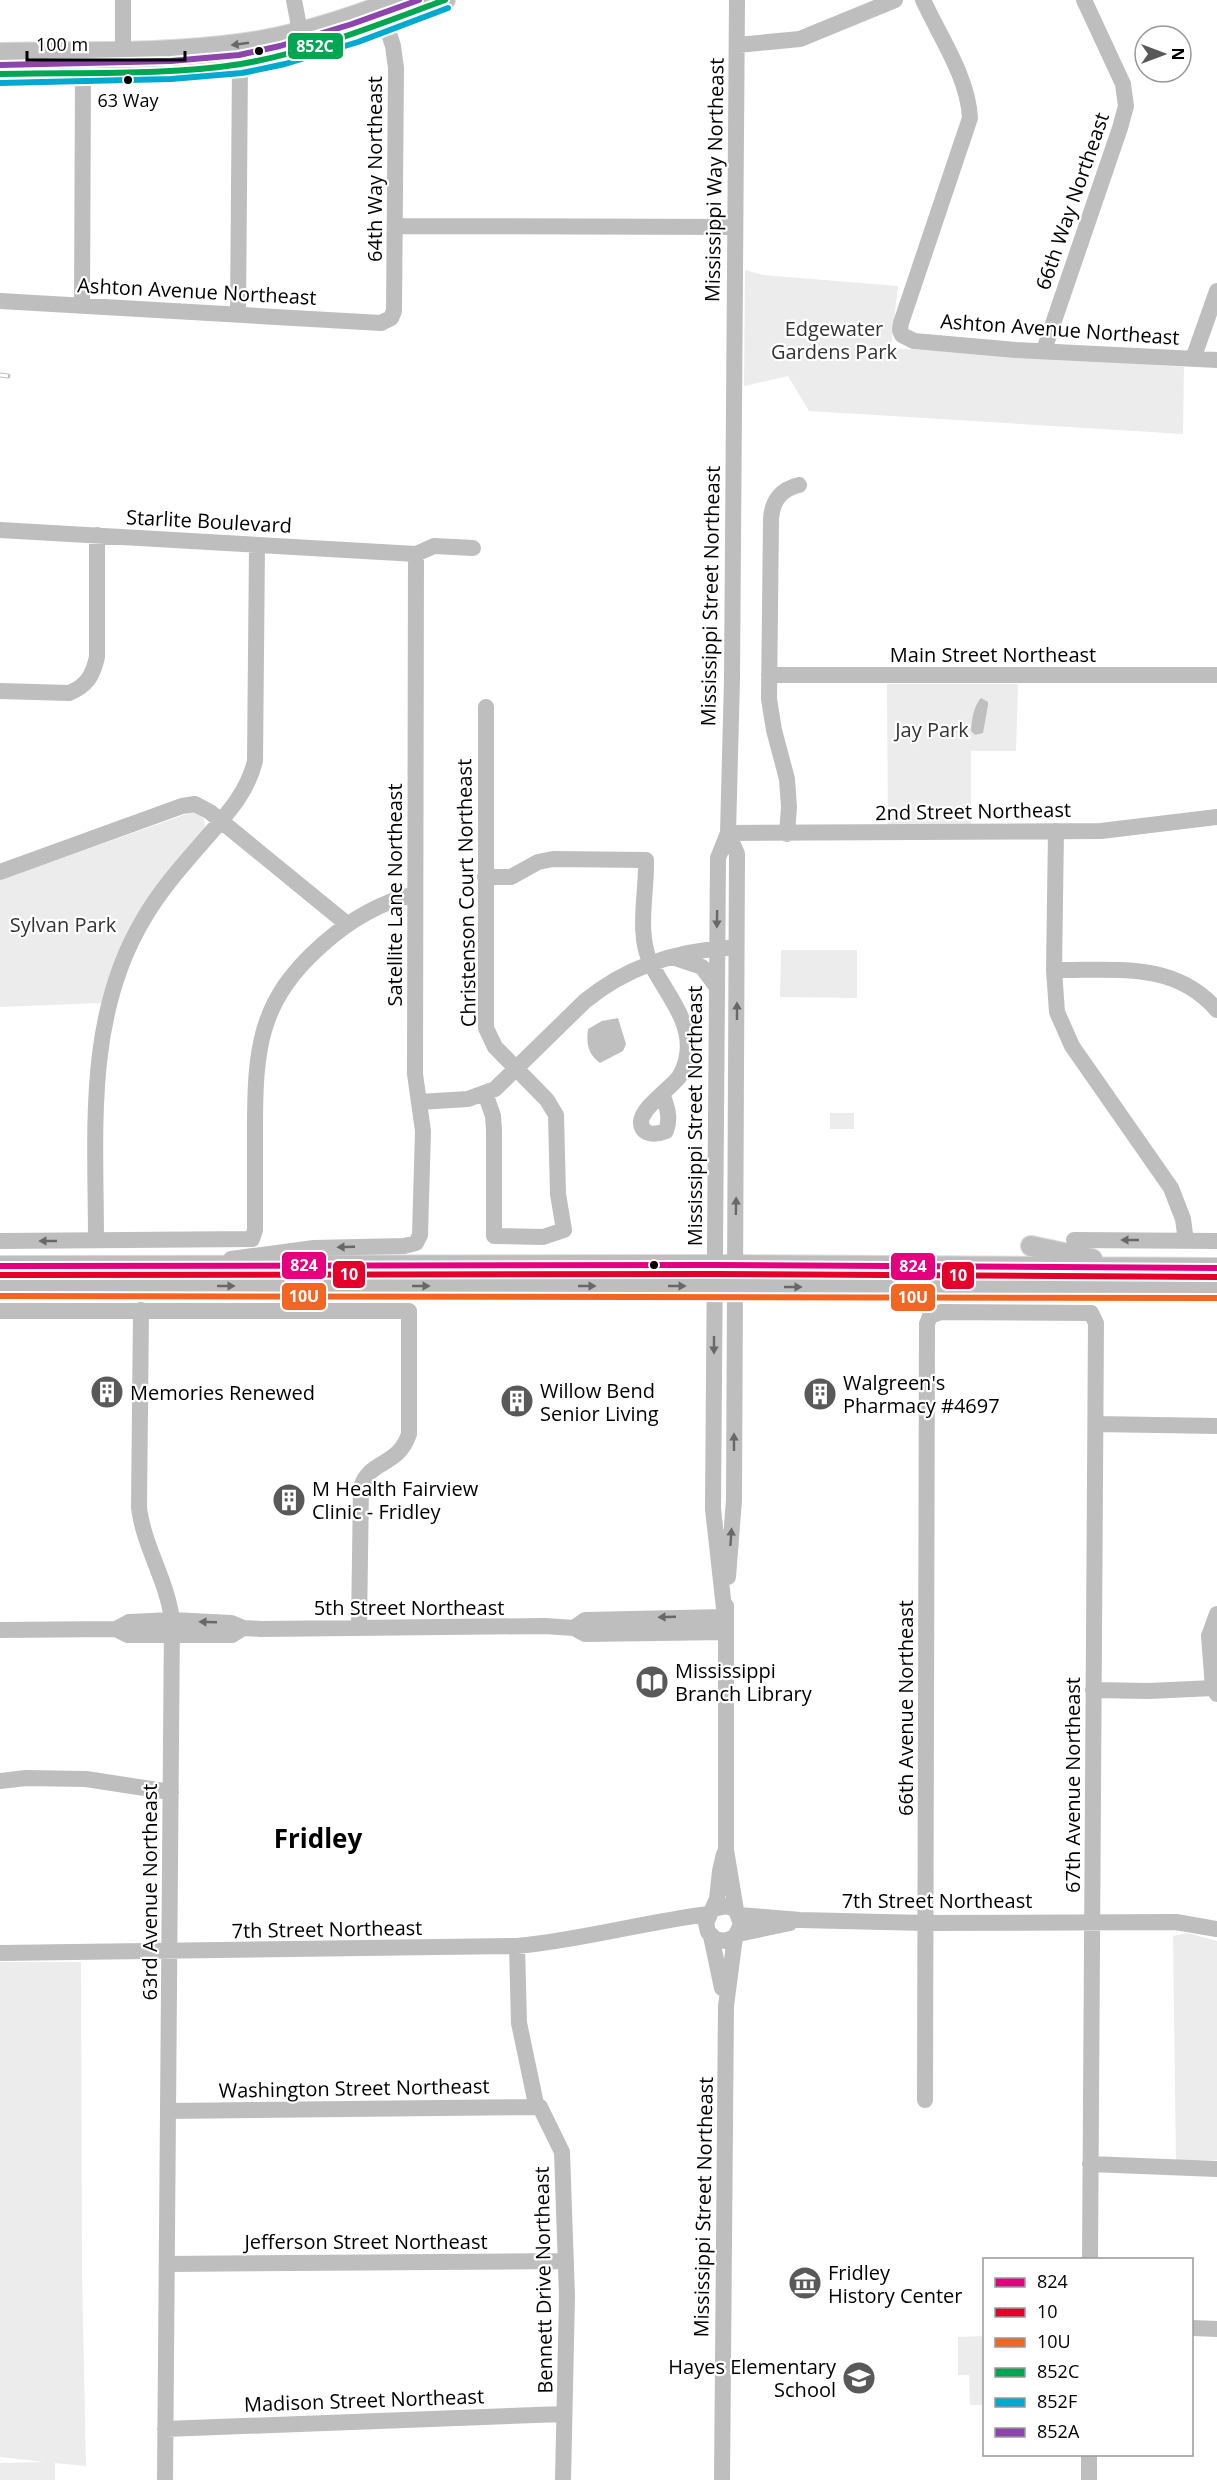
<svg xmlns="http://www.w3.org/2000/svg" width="1217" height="2480" font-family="'Open Sans',sans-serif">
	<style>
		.green { fill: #ececec }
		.water { fill: #bfbfbf }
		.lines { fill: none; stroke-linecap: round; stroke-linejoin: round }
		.major-casing { stroke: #dbdbdb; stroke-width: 22 }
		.minor { stroke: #bebebe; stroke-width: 16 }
		.major { stroke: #bebebe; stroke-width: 20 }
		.rail-casing { stroke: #bebebe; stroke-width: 5 }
		.rail { stroke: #fff; stroke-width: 3; stroke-dasharray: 9; stroke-linecap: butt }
		.bus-1-casing { stroke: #fff; stroke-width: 10 }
		.bus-2-casing { stroke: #fff; stroke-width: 10 }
		.bus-3-casing { stroke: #fff; stroke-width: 10 }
		.bus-4-casing { stroke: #fff; stroke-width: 10 }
		.bus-5-casing { stroke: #fff; stroke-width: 10 }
		.bus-6-casing { stroke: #fff; stroke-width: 10 }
		.bus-1 { stroke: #e5007d; stroke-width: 6 }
		.bus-2 { stroke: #e4002b; stroke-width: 6 }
		.bus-3 { stroke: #f26522; stroke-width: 6 }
		.bus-4 { stroke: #00a651; stroke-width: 6 }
		.bus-5 { stroke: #00a9ce; stroke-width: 6 }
		.bus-6 { stroke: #8e44ad; stroke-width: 6 }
		.oneway { fill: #686868 }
		.bus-dot { fill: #000; stroke: #fff; stroke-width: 2 }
		.labels { text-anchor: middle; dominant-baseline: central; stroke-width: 4.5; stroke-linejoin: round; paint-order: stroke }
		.bus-label { font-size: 18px; fill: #000; stroke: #fff }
		.street-label { font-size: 20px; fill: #000; stroke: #fff }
		.park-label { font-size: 20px; fill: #333; stroke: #fff }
		.poi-label { font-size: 20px; fill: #000; stroke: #fff; text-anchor: start }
		.district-label { font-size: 26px; font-weight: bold; fill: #000; stroke: #fff }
		.line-badge { stroke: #fff; stroke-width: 2 }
		.badge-label { font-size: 16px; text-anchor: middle; font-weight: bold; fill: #fff }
	</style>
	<rect width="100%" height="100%" fill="#fff"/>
	<path class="green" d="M745,270L763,275L898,286L891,348L1184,367L1183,434L809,411L788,376L744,386Z
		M887,684H1018L1016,751H971V825L888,827Z
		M195,811L204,819L205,827L101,1003L0,1007V880Z
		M781,950H857V998L780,997Z
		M830,1113H854V1129H830Z
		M1188,1933L1217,1941V2160L1176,2161L1173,1936Z
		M0,1962H81L82,2273L86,2466L55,2463V2480H0V2463L44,2462L0,2457Z
		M984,2336V2405H970L969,2375H958V2337Z"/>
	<path class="water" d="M981,698L988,702V705L983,733L975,735L971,731C972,720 973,707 981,698Z
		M618,1018L626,1044L623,1051L600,1063C588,1054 586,1044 588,1029L602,1021Z"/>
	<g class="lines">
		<g class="major-casing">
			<path id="major" d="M0,53C79,51 160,55 239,44C294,37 346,20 397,0
				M0,74L171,70L240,64L282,55L355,33L445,0
				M1031,1246L1092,1259
				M0,1266L714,1265L1217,1268
				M0,1287L409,1286L1217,1289"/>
		</g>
		<path class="minor" d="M123,0V64
			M294,0L300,32
			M923,0C940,37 968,77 970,118L901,323L900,330L902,335L914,341L1016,350L1217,360
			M737,45L800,39L895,0
			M395,226L734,227
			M0,301L381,323L391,318L394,311L396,68L393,46L385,21
			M82,306L83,72
			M238,315L240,64
			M1044,350L1120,128L1126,106L1123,84L1084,0
			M1193,359L1217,291
			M0,530L416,554
			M416,554L434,546L473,548
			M769,675H1217
			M0,691L69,693C87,686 93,675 97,657V535
			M1056,831L1054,970L1057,1012L1072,1046L1171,1188L1183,1219L1186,1241
			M728,833L737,854L734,1500L728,1577
			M728,833L1101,831L1217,817
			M787,834L789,807L787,779L774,730L769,699L771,519C772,501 781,489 799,485
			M0,872L182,806L195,804L210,812L347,924
			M485,877H511L538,862L553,859L646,860C647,894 636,933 651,964C665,992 693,1022 687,1055C686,1062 683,1071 679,1077C670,1089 642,1107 641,1122C641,1136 656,1135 666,1131C671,1118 667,1106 662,1094
			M672,957L702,967L716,986
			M1054,970C1114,971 1174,960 1217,1010
			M485,1093L493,1116L494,1130V1236L543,1237L564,1230L558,1194L556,1115L547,1100L495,1047L486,1028V707
			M419,1102L468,1099L495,1089L585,1001C627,967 674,951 727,948
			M96,1240C96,1131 85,1018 143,920C159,892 180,868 201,844C223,818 247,795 255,761L257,545
			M1074,1240L1217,1241
			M0,1241L252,1239L255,1230C255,1196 255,1163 255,1129C255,1048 259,1000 323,944C350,920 381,902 415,894
			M231,1259L314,1248L404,1246L416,1243L420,1235L423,1131L415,1074L416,554
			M141,1310L139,1508C144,1547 167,1580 172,1620L165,2480
			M0,1311H409V1434C398,1467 370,1459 361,1487L359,1628
			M1096,1424L1217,1426
			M726,1606V1850L736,1910
			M1217,1614L1209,1636L1213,1688L1217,1694
			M725,1617L713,1509L718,858L728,833L732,679L737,0
			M574,1628L585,1620L725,1617
			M116,1629L129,1622L172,1620L231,1623L243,1628L261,1629L545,1626L574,1628L585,1634L726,1632
			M0,1630L116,1629L128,1635H232L243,1628
			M1093,1690L1149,1691L1213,1688
			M0,1781L26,1778L86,1779L171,1792
			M713,1909L727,1906L736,1910L741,1924L735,1937L725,1941L715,1939L708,1932L706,1923L717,1899L720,1871L724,1854
			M739,1915L800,1920L925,1923L1176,1922L1217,1929
			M738,1934L790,1923
			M711,1936L722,1988
			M517,1946L519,2023L536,2104L540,2107L562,2152L567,2296L563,2480
			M0,1953L517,1946C582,1940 644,1922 709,1914
			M925,2100L927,1324L930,1316L941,1312L1091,1313L1096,1323L1090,2260
			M168,2111L540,2107
			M1090,2164L1217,2169
			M167,2264L566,2261
			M1192,2328L1217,2329
			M165,2429L564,2414
			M722,2480L726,2006L735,1937
			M1089,2480V2454"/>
		<use href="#major" class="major"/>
		<g class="rail-casing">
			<path id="rail" d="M0,375L8,376"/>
		</g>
		<use href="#rail" class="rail"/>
		<g class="bus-1-casing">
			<path id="bus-1" d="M0,1266L714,1265L1217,1268"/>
		</g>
		<g class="bus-2-casing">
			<path id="bus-2" d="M0,1275L714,1274L1217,1277"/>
		</g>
		<g class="bus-3-casing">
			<path id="bus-3" d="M0,1296L1217,1298"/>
		</g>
		<g class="bus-4-casing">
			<path id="bus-4" d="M0,74C77,72 166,76 241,64C311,52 379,24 445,0"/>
		</g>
		<g class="bus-5-casing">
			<path id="bus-5" d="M0,83L171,79L242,73L285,64L358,42L448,8"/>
		</g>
		<g class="bus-6-casing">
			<path id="bus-6" d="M0,65L171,61L239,55L280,46L352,24L419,0"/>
		</g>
		<use href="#bus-1" class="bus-1"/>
		<use href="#bus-2" class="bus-2"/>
		<use href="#bus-3" class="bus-3"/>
		<use href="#bus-4" class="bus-4"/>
		<use href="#bus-5" class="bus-5"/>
		<use href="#bus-6" class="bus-6"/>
	</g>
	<defs><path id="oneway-solid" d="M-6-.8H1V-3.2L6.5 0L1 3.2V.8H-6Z" transform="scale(1.5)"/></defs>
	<g class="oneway">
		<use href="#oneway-solid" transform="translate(240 44) rotate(172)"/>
		<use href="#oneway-solid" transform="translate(717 919) rotate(91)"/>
		<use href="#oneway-solid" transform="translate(737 1011) rotate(-90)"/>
		<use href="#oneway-solid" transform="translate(736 1206) rotate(-89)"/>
		<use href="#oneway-solid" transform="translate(1130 1240) rotate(-180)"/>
		<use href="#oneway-solid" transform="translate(48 1241) rotate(180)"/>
		<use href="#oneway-solid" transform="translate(346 1247) rotate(178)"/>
		<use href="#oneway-solid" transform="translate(226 1286)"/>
		<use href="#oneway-solid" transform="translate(421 1286)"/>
		<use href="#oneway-solid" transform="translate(587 1286)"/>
		<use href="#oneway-solid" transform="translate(677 1286)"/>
		<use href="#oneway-solid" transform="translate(793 1287)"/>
		<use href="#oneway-solid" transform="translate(714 1345) rotate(90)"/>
		<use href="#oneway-solid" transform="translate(734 1442) rotate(-90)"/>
		<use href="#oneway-solid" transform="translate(731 1537) rotate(-86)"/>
		<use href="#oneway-solid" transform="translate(667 1617) rotate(178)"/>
		<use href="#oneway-solid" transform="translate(208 1622) rotate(-178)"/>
	</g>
	<defs>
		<g id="building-disc" transform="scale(1.725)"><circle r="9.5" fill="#595959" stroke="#fff"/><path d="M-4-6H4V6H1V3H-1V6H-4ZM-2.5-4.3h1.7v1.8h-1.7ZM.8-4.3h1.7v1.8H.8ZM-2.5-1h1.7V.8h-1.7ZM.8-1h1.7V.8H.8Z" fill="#fff"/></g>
		<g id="library-disc" transform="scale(1.725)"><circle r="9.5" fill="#595959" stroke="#fff"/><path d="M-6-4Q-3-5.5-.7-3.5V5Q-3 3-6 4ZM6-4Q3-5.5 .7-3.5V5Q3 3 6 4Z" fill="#fff"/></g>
		<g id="museum-disc" transform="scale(1.725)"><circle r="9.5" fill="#595959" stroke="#fff"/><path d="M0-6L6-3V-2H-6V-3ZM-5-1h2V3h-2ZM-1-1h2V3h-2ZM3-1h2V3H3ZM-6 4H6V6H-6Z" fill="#fff"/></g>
		<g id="school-disc" transform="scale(1.725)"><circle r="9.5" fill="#595959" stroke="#fff"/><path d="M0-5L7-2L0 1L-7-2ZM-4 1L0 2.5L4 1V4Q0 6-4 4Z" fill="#fff"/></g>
	</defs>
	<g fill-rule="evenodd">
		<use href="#building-disc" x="107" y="1392"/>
		<use href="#building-disc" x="820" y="1394"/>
		<use href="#building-disc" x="517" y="1401"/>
		<use href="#building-disc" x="289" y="1500"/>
		<use href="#library-disc" x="652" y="1682"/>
		<use href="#museum-disc" x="805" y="2283"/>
		<use href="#school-disc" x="859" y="2378"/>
	</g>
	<g class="bus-dot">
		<circle cx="259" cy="51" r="5"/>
		<circle cx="128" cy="80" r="5"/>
		<circle cx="654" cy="1265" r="5"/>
	</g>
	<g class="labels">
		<g class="bus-label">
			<text x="128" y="100">63 Way</text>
		</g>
		<g class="street-label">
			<text transform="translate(374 169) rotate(-90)">64th Way Northeast</text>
			<text transform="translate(714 180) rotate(-89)">Mississippi Way Northeast</text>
			<text transform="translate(1072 201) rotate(-71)">66th Way Northeast</text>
			<text transform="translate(197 291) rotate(3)">Ashton Avenue Northeast</text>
			<text transform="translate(1060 329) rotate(4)">Ashton Avenue Northeast</text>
			<text transform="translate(209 521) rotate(3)">Starlite Boulevard</text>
			<text transform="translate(710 596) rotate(-89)">Mississippi Street Northeast</text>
			<text x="993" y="654">Main Street Northeast</text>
			<text transform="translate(973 811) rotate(-1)">2nd Street Northeast</text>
			<text transform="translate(466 893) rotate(-91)">Christenson Court Northeast</text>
			<text transform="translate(394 895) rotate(-90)">Satellite Lane Northeast</text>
			<text transform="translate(694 1116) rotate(-90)">Mississippi Street Northeast</text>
			<text x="409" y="1607">5th Street Northeast</text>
			<text transform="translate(905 1708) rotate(-90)">66th Avenue Northeast</text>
			<text transform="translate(1072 1785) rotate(-90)">67th Avenue Northeast</text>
			<text transform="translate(149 1892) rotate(-90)">63rd Avenue Northeast</text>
			<text x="937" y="1900">7th Street Northeast</text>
			<text transform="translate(327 1929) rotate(-1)">7th Street Northeast</text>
			<text transform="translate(354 2088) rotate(-1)">Washington Street Northeast</text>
			<text transform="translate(703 2207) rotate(-89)">Mississippi Street Northeast</text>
			<text x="366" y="2241">Jefferson Street Northeast</text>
			<text transform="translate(543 2280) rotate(-91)">Bennett Drive Northeast</text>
			<text transform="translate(364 2400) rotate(-2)">Madison Street Northeast</text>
		</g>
		<g class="park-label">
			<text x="834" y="328">Edgewater<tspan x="834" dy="23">Gardens Park</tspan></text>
			<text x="932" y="729">Jay Park</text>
			<text x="63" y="924">Sylvan Park</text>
		</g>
		<g class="poi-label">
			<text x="843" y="1382">Walgreen's<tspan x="843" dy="23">Pharmacy #4697</tspan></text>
			<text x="540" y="1390">Willow Bend<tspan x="540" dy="23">Senior Living</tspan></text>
			<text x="130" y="1392">Memories Renewed</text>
			<text x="312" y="1488">M Health Fairview<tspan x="312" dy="23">Clinic - Fridley</tspan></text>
			<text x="675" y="1670">Mississippi<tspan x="675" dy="23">Branch Library</tspan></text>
			<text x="828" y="2272">Fridley<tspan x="828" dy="23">History Center</tspan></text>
			<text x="836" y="2366" text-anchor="end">Hayes Elementary<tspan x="836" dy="23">School</tspan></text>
		</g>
		<g class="district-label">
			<text x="318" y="1838">Fridley</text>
		</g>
	</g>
	<g class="line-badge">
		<rect x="287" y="32" width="57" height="28" rx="6" fill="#00a651"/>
		<rect x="281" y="1251" width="46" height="29" rx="6" fill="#e5007d"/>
		<rect x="890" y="1252" width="46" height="29" rx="6" fill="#e5007d"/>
		<rect x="332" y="1260" width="34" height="29" rx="6" fill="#e4002b"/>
		<rect x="941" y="1261" width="34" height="29" rx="6" fill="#e4002b"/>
		<rect x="281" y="1282" width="46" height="29" rx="6" fill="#f26522"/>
		<rect x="890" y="1283" width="46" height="29" rx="6" fill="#f26522"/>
	</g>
	<g class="badge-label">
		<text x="315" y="52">852C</text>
		<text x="304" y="1271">824</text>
		<text x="913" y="1272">824</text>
		<text x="349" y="1280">10</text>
		<text x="958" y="1281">10</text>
		<text x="304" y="1302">10U</text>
		<text x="913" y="1303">10U</text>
	</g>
	<rect x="983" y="2258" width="210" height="198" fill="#ffffff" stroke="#999999" stroke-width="1.5"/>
	<rect x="995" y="2278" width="30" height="9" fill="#e5007d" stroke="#999999" stroke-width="1.5"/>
	<text x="1037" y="2288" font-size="18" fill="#000000">824</text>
	<rect x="995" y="2308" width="30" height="9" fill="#e4002b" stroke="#999999" stroke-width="1.5"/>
	<text x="1037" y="2318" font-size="18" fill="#000000">10</text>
	<rect x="995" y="2338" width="30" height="9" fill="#f26522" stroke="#999999" stroke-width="1.5"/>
	<text x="1037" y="2348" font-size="18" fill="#000000">10U</text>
	<rect x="995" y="2368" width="30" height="9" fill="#00a651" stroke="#999999" stroke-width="1.5"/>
	<text x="1037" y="2378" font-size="18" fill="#000000">852C</text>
	<rect x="995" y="2398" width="30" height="9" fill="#00a9ce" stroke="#999999" stroke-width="1.5"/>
	<text x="1037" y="2408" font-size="18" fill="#000000">852F</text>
	<rect x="995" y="2428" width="30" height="9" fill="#8e44ad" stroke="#999999" stroke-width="1.5"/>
	<text x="1037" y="2438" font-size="18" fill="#000000">852A</text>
	<g transform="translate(1163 54) rotate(90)"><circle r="28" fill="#ffffff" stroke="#999999" stroke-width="1.5"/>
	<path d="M0-4.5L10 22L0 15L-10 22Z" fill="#595959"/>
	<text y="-9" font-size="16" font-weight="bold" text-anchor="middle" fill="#000000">N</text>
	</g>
	<path d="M27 51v9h158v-9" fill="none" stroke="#000000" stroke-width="3"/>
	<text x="36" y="51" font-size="18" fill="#000000" stroke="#ffffff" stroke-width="4.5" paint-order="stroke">100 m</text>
</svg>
